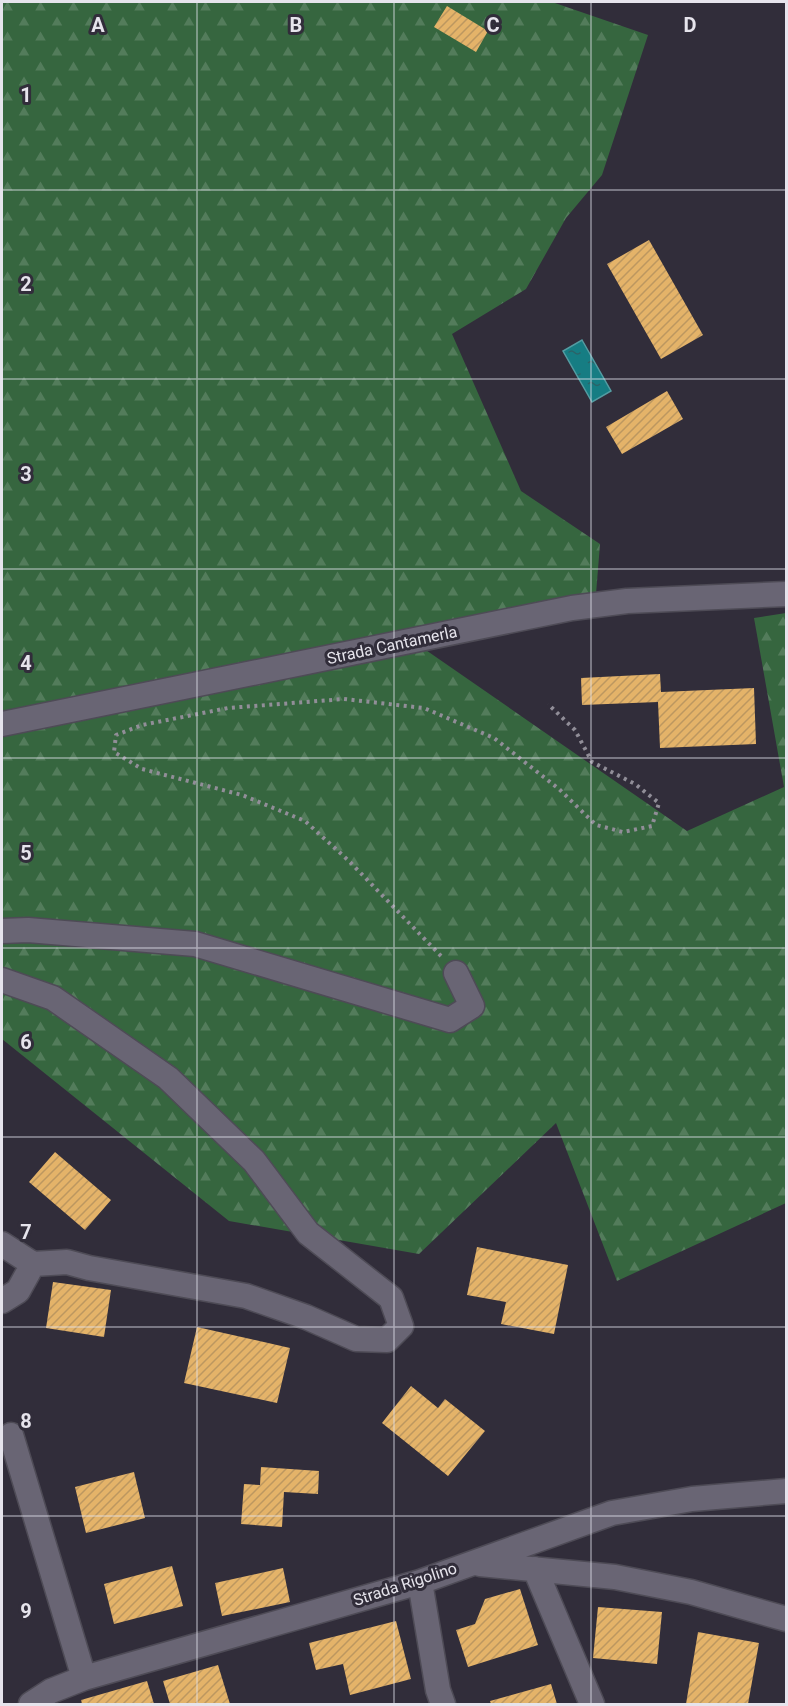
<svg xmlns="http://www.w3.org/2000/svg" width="788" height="1706" font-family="Roboto,sans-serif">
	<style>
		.forest { fill: url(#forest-firs) }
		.water { fill: url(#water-ripples); stroke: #549ca2; stroke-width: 1.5 }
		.building { fill: url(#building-hatch) }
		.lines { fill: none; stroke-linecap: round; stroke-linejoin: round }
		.street-casing { stroke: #4e4b56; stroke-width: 27 }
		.path { stroke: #918e98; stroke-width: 4; stroke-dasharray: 3 4.5; stroke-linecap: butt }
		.street { stroke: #696574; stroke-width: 24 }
		.grid { fill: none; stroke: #e6e4ec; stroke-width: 1.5; stroke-opacity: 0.55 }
		.labels { text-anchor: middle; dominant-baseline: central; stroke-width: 6; stroke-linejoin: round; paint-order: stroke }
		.street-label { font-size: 16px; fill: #e6e4ec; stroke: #312d3a }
		.grid-label { font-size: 20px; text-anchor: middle; font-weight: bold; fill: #e6e4ec; stroke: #312d3a; stroke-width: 6; stroke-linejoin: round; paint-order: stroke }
	</style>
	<defs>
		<pattern id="forest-firs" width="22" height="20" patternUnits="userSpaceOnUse" patternTransform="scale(1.5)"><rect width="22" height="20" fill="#36663f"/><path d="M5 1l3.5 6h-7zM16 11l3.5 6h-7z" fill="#537c5b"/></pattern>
		<pattern id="water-ripples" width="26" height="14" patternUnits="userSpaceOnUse" patternTransform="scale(1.5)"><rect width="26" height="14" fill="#167d83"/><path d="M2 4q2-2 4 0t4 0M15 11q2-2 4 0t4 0" fill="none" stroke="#2b6368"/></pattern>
		<pattern id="building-hatch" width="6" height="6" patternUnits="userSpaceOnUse" patternTransform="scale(1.5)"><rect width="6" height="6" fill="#e4b369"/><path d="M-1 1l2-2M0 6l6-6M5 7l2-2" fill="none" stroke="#bc9760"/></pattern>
	</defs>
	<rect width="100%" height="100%" fill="#312d3a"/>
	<path class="forest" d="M2,2H552L648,35L602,175L566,218L526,289L452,334L521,491L600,544L596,594L407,637L687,831L784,787L754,618L786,613V1203L617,1281L556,1123L419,1254L229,1221L2,1039Z"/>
	<path class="water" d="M582,340L611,391L592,402L563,351Z"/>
	<path class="building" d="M447,6L488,31L476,52L434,27Z
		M649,240L703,335L661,359L607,264Z
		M667,391L683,419L622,454L606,427Z
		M660,674L661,692L754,688L756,744L660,748L658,702L582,705L581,678Z
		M55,1152L111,1200L85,1230L29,1182Z
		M477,1247L568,1265L554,1334L501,1324L506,1302L467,1295Z
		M53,1282L111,1290L104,1337L46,1328Z
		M197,1327L290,1348L277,1403L184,1383Z
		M411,1386L438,1408L445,1399L485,1431L448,1476L382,1423Z
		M261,1467L319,1471L318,1494L284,1492L282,1527L241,1524L244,1484L260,1485Z
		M134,1472L145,1518L86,1533L75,1487Z
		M172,1566L183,1606L114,1624L104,1584Z
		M283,1568L290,1602L222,1616L215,1583Z
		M520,1589L538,1645L468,1667L456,1630L475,1624L485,1599Z
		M598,1607L662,1612L657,1664L593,1658Z
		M396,1621L411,1679L350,1695L343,1664L316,1670L309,1643Z
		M698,1632L759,1643L748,1704H686Z
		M218,1665L230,1704H170L163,1681Z
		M147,1681L154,1704H82L81,1700Z
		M551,1684L557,1704H491L490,1701Z"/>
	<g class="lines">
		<g class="street-casing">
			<path id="street" d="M2,724L572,608L627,601L786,594
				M2,931L28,930L195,944L450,1020L472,1006L456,973
				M2,980L53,998L168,1078L254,1161L308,1233L391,1298L401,1326L387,1340L356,1339L306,1317L246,1296L89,1268L67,1262L33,1264L2,1244
				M2,1301L18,1291L33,1264
				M11,1435L84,1678
				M480,1564L615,1577L691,1592L786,1619
				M535,1569L592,1704
				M420,1582L438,1690L443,1704
				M31,1704L51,1691L84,1678L420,1582L612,1513L692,1499L786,1491"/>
		</g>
		<path class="path" d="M441,956L349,861L305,821L242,795L142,769L114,752L116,735L142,725L228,708L344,699L424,708L494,738L559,789L596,825L623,832L652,826L659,803L635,784L592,762L575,730L548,704"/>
		<use href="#street" class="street"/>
	</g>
	<path class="grid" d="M197,2V1704M394,2V1704M591,2V1704M2,190H786M2,379H786M2,569H786M2,758H786M2,948H786M2,1137H786M2,1327H786M2,1516H786"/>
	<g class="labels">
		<g class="street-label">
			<text transform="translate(392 645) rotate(-12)">Strada Cantamerla</text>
			<text transform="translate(405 1584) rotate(-18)">Strada Rigolino</text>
		</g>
	</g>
	<g class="grid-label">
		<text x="98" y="32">A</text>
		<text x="296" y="32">B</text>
		<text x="493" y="32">C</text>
		<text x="690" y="32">D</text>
		<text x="26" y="102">1</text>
		<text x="26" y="291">2</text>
		<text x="26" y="481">3</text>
		<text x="26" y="670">4</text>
		<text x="26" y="860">5</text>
		<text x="26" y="1049">6</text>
		<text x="26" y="1239">7</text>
		<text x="26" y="1428">8</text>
		<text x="26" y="1618">9</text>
	</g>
	<rect width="788" height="1706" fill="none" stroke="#e6e4ec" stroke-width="6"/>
</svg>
